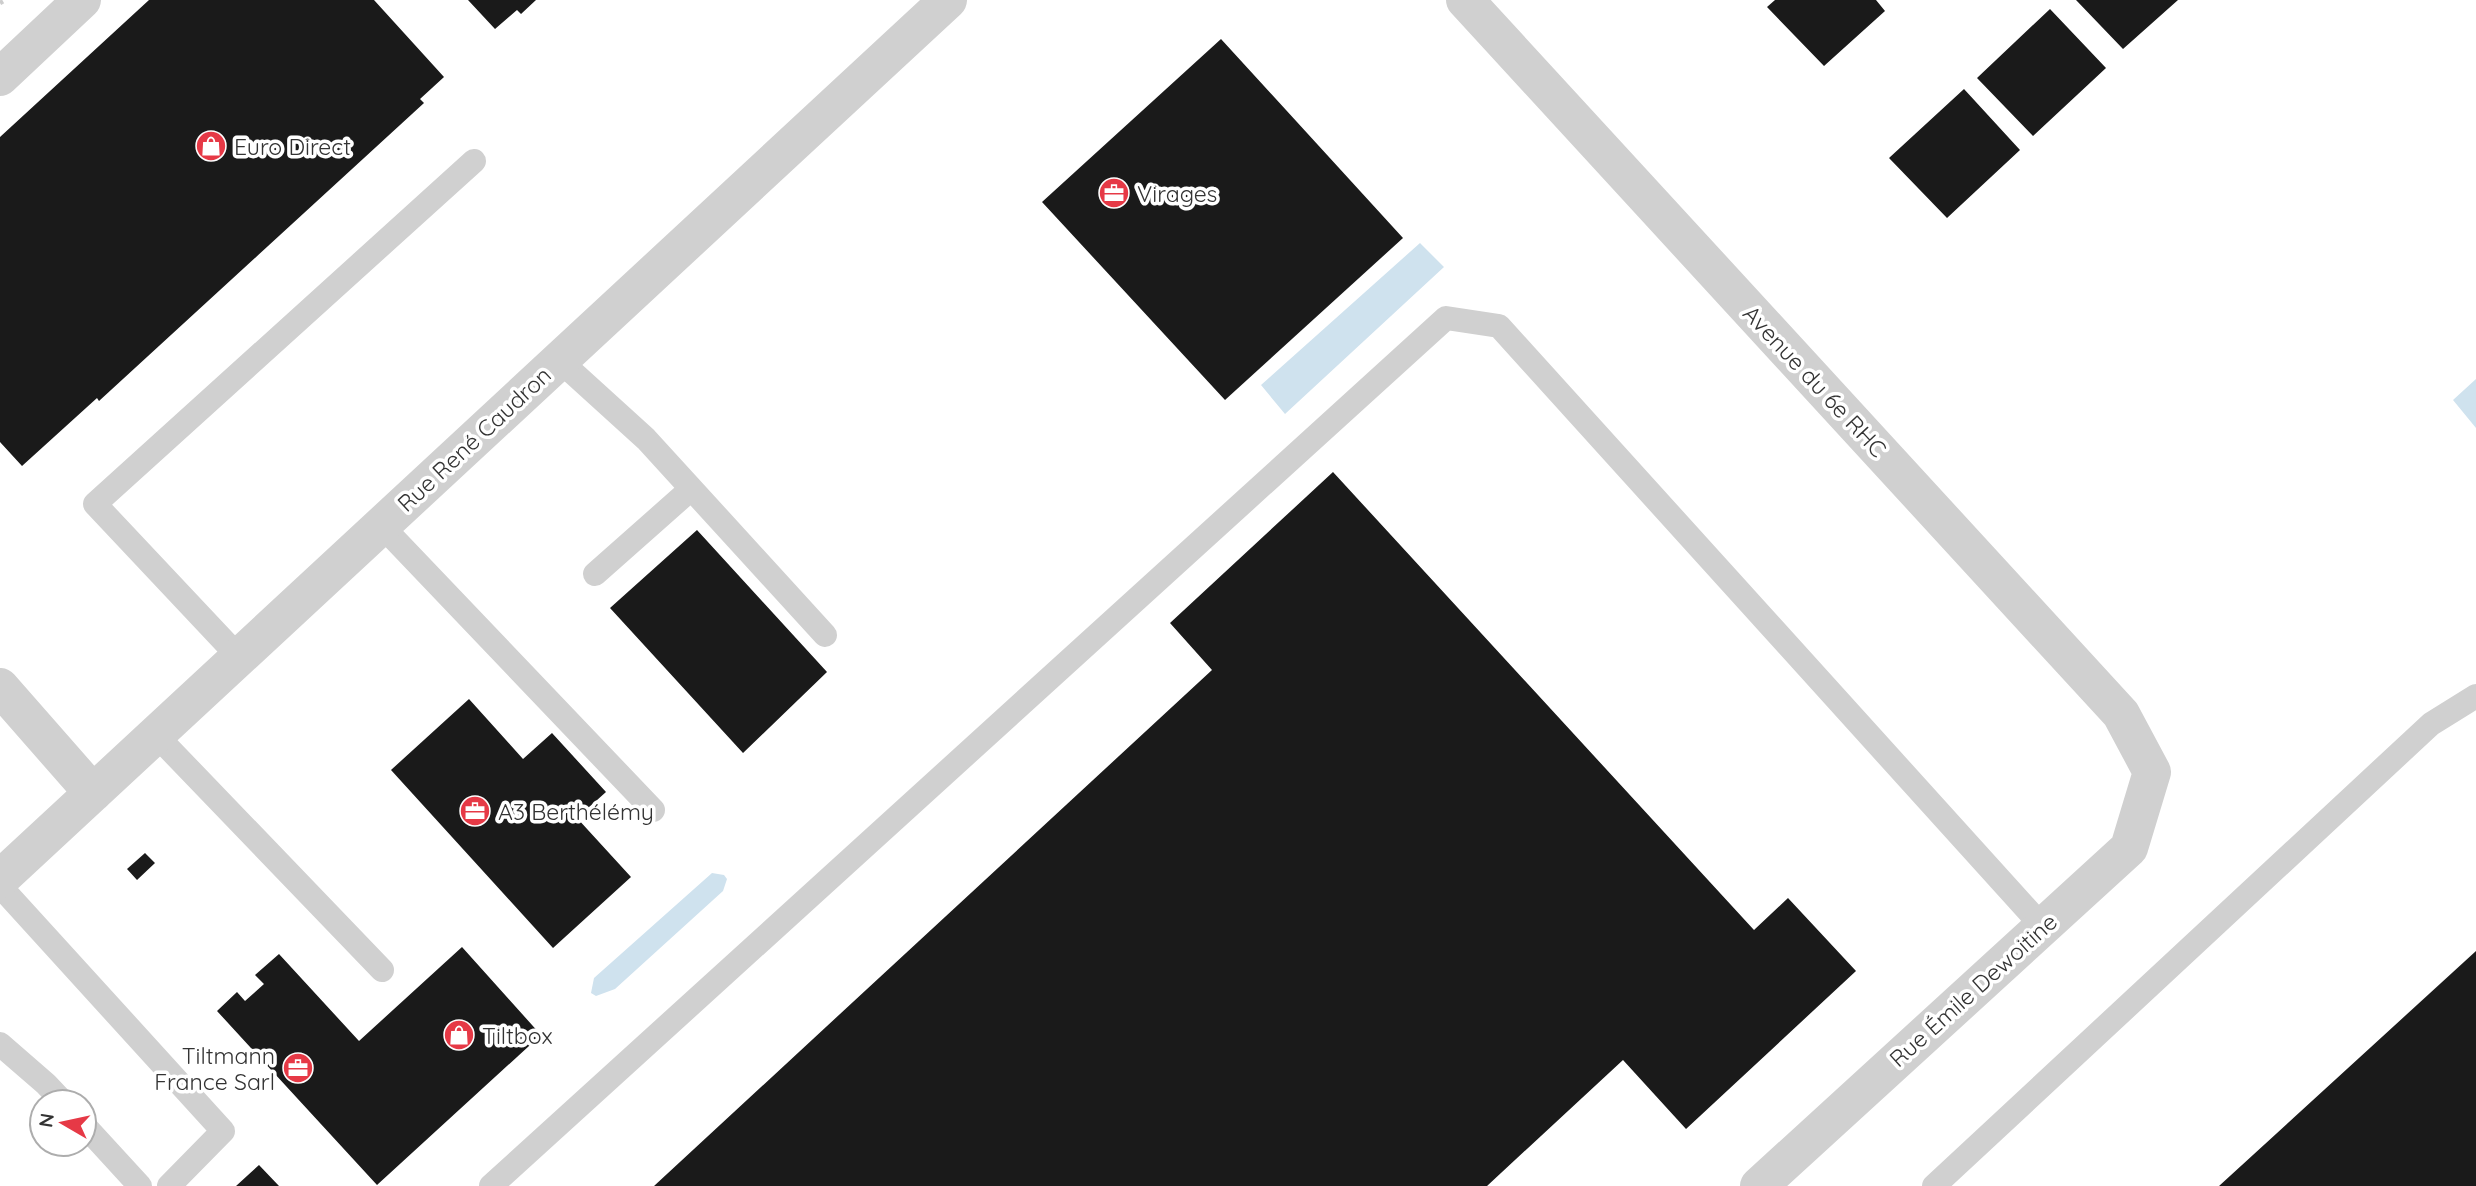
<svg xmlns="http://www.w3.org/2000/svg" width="2476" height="1186" font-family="Quicksand,sans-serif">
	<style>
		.water { fill: #cfe2ee }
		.building { fill: #1a1a1a }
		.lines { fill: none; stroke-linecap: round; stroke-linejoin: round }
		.path { stroke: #cdcdcd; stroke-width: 4.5; stroke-dasharray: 3.5 3.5; stroke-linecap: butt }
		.lane { stroke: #d0d0d0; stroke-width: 24 }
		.street { stroke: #d0d0d0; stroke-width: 38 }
		.labels { text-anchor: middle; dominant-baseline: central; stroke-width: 7; stroke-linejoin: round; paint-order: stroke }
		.poi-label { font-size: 23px; fill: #333; stroke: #fff; text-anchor: start }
		.street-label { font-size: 23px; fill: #333; stroke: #fff }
	</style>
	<rect width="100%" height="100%" fill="#fff"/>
	<path class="water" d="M1420,243L1444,267L1285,414L1261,385Z
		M2476,379V428L2453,400Z
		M712,873L724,875L727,879L723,891L615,989L596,996L591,993L594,978Z"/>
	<path class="building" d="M149,0H374L444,77L420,99L424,103L99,401L97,398L22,466L0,442V137Z
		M468,0H536L521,14L517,10L495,29Z
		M1775,0H1876L1885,11L1824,66L1767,7Z
		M2076,0H2178L2123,49Z
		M2050,9L2106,68L2033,136L1977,78Z
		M1221,39L1403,238L1225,400L1042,202Z
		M1964,89L2020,150L1947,218L1889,158Z
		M1333,472L1754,930L1788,898L1856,971L1686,1129L1623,1060L1487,1186H654L1212,670L1170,623Z
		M697,530L827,672L743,753L610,608Z
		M469,699L523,759L552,733L606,792L577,818L631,877L553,948L391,770Z
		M145,853L155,863L137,880L127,869Z
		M462,947L541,1035L377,1185L217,1011L237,992L245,1001L264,984L255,975L279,954L359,1041Z
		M2476,951V1186H2219Z
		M259,1165L279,1186H236Z"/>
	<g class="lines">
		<path class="path" d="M0,3L5,0"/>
		<path class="lane" d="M559,360L646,439L825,635
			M381,525L653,810
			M595,574L691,489
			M239,657L95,504L474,161
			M155,734L382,970
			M0,886L223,1131L169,1186
			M0,1044L46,1084L63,1102
			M84,1125L140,1186
			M491,1186L1446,318L1499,326L2043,927
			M1934,1186L2431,724L2476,696"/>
		<path class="street" d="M1465,0L2121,714L2152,772L2129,848L1759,1186
			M0,77L82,0
			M0,687L93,793
			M0,879L948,0"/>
	</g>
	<defs>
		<g id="shop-disc" transform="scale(1.575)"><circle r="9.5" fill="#e63946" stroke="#fff"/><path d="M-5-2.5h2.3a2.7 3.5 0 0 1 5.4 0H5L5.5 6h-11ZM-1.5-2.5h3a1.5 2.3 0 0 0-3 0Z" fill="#fff"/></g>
		<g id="office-disc" transform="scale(1.575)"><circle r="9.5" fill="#e63946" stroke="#fff"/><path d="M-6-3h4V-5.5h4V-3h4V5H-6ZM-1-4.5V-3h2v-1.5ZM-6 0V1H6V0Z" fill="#fff"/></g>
	</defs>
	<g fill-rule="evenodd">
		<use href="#shop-disc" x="211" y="146"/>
		<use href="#office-disc" x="1114" y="193"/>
		<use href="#office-disc" x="475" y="811"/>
		<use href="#shop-disc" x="459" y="1035"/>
		<use href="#office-disc" x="298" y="1068"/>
	</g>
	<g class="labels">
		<g class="poi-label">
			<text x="234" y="146">Euro Direct</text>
			<text x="1137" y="193">Virages</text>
			<text x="498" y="811">A3 Berthélémy</text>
			<text x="482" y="1035">Tiltbox</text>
			<text x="275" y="1055" text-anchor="end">Tiltmann<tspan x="275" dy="26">France Sarl</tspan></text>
		</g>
		<g class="street-label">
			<text transform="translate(1815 381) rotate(47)">Avenue du 6e RHC</text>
			<text transform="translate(474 439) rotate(-43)">Rue René Caudron</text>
			<text transform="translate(1973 990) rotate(-42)">Rue Émile Dewoitine</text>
		</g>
	</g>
	<g transform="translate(63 1123) rotate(279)"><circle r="33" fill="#ffffff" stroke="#adadad" stroke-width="2"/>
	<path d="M0-5L12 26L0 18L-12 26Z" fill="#e63946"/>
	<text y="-10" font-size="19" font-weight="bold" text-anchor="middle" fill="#333333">N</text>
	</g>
</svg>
